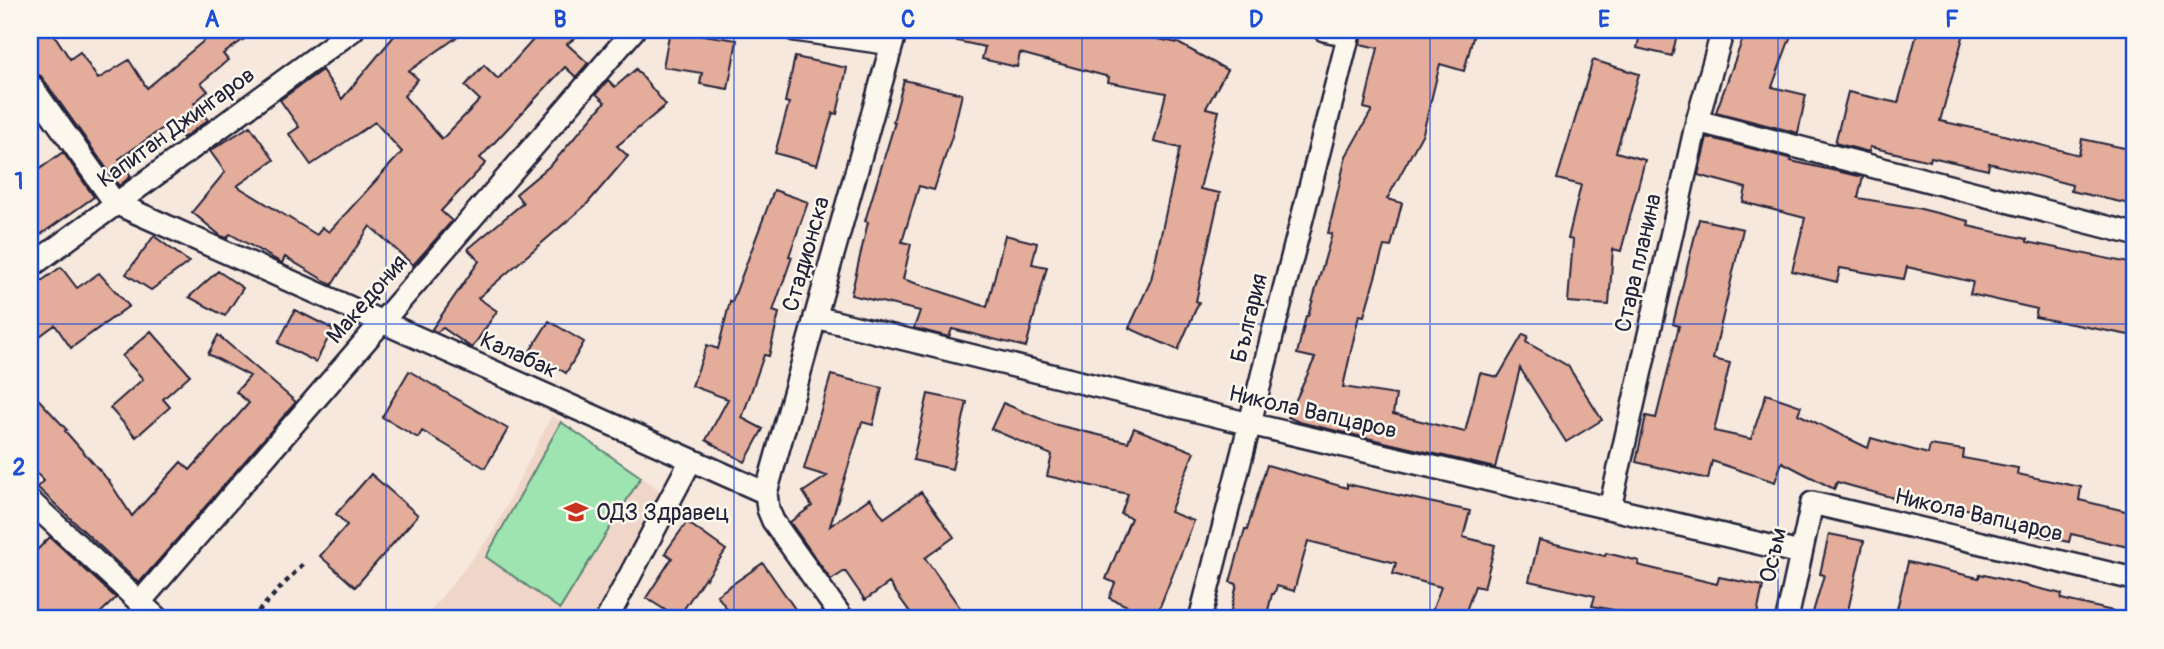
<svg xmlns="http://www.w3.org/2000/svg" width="2164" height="649" font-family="Pangolin,sans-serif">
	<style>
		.built { fill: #f0d6c8 }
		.green { fill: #9ee4b1; stroke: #608376; stroke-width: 2 }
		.building { fill: #e3ac9b; stroke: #22223b; stroke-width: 2 }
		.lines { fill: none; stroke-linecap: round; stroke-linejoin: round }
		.street-casing { stroke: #22223b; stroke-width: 26 }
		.path { stroke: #22223b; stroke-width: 4.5; stroke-dasharray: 5 5; stroke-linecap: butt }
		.street { stroke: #fbf7ec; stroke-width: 21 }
		.grid { fill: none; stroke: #1d4ed8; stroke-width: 2; stroke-opacity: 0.55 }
		.labels { text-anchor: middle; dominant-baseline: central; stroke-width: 5; stroke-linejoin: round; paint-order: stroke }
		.street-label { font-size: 23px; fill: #22223b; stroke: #fbf7ec }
		.poi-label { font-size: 23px; fill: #22223b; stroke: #fbf7ec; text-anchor: start }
		.neatline { fill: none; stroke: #1d4ed8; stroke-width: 2.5 }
		.grid-label { font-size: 23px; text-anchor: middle; font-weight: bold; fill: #1d4ed8 }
	</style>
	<rect width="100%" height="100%" fill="#f6e8dc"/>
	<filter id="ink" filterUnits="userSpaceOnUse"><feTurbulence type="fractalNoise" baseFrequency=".0143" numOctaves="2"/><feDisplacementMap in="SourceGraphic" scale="14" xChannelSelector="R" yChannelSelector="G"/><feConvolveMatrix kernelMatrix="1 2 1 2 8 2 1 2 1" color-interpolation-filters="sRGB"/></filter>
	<g filter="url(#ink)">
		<path class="built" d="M552,415L661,491L608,595L590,619H424L492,534Z"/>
		<path class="green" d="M561,422L641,477L560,609L486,557Z"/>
		<path class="building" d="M40,30H51L70,59L80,52L98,79L129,60L147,88L217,30H257L223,54L228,60L201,83L208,91L194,103L208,120L183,138L170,123L119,159L131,176L119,186L41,76L30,71V36Z
			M399,30H467L409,71L418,79L404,96L442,139L480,100L465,86L484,65L498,79L542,30H586L567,44L588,63L576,77L565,67L480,158L486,163L441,211L452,221L413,265L370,226L332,285L285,257L282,263L230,234L227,238L221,236L192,212L225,172L210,151L250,126L274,160L237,186L317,235L322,227L329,232L402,152L375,122L311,165L289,134L299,127L280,100L322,70L342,99Z
			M670,30L737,40L728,89L700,84L702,73L663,67Z
			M944,30H1113L1178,43L1227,70L1206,108L1219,111L1200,189L1220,193L1196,301L1199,302L1178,350L1129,328L1151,280L1180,148L1154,142L1166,93L1108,82L1109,77L1020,53L1017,67L982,59L985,47L943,38Z
			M1363,30H1475L1464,71L1440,64L1423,133L1387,199L1402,203L1391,247L1384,246L1364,316L1359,315L1343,387L1396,395L1393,414L1465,432L1480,373L1498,377L1523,334L1528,336L1526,342L1568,366L1602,420L1566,442L1520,368L1495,468L1299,422L1288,417L1315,358L1297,354L1306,316H1308L1332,234L1328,233L1346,156L1372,110L1364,108L1378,48L1360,44Z
			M1641,30H1678L1672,56L1637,48Z
			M1746,30H1793L1772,87L1806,95L1798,133L1716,112Z
			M1918,30H1965L1940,121L1996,133L2079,155L2082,139L2134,150V205L2071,191L2072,185L1989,163L1988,170L1931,157L1930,161L1870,147L1869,152L1835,143L1848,92L1898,103Z
			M795,57L847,68L837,114L833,113L817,165L775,153L789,103L785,102Z
			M1593,60L1639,74L1616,152L1645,160L1621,251L1613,249L1609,305L1568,302L1573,240L1568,239L1581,185L1557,179Z
			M636,69L666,105L617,146L628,156L587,204L478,298L497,311L472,348L443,328L437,332L434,331L432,329L479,261L468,249L523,203L516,194L552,164L605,102L596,94L608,80L615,87Z
			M904,80L962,94L952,136L934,190L919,186L902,242L911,244L903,279L987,307L1005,235L1037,243L1032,264L1047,267L1026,347L952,329L949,337L914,328L920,311L851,295L868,222L865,221L895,122H893Z
			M1707,137L1792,159L1791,161L1863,177L1858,198L1917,208L1969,221L1968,226L2027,239V242L2134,264V336L2035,317L2037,309L1970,294L1973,282L1907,267L1904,279L1840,268L1837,282L1792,271L1805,218L1743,202L1746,188L1698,175Z
			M63,152L94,197L30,242V176Z
			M774,190L808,202L789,256L792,257L773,311L779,313L769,356L764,355L742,418L763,429L745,462L706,440L728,399L692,386L707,345L718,349L730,301L732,302Z
			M1699,219L1743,229L1713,359L1730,363L1714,431L1751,439L1766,394L1801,406L1798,414L1868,448L1871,438L1928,454L1930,445L1964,450L1963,458L2018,468L2017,474L2081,487L2079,500L2134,513L2128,547L2071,534L2069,542L2031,534L2032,528L1972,519L1974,510L1930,504L1895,494L1894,498L1837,482L1834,489L1782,462L1775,482L1712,461L1708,479L1636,462L1646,416L1656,418L1679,326L1673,324Z
			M154,236L189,262L151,290L126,274Z
			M61,267L77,288L99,273L129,306L71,348L55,325L30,343V289Z
			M218,271L243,288L225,316L189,297Z
			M295,310L333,329L316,362L278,343Z
			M549,321L584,342L566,373L530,351Z
			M151,331L190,375L163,399L170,407L136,437L110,408L143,379L122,356Z
			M218,335L296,402L139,583L37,487L44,481L30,466V390L67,430L65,431L109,481L132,516L181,462L190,470L249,403L236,392L250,376L208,354Z
			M409,371L508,429L485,468L422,431L418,438L382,417Z
			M831,375L882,388L873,425L862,422L830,526L870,498L884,518L921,492L954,537L925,558L968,619H915L889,583L865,600L845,571L831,580L790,522L812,506L803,492L827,476L804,469Z
			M928,394L967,402L952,469L913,460Z
			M1003,403L1053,424L1128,442L1134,428L1194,452L1170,512L1194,521L1155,619H1125L1130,607L1109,598L1115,583L1106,579L1131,518L1121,514L1128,494L1047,476L1052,455L991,429Z
			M1267,465L1347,488V484L1470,511L1463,537L1495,545L1484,588L1475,586L1463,619H1429L1441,587L1393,574L1396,563L1308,541L1294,591L1277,586L1274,594H1272L1266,619H1229L1237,584L1230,582L1245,529L1247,530Z
			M371,474L418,515L355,587L320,556L347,525L336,514Z
			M687,522L726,550L706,579L705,577L678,618L646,598L672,558L665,553Z
			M1829,534L1864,541L1846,619H1811L1824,575L1820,574Z
			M50,537L116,598L94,619H30V557Z
			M1539,540L1605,556L1606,553L1639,561L1638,565L1717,584L1719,577L1763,586L1756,619H1661L1592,606L1595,596L1529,581Z
			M1908,562L1979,578L1980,574L2062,594L2061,599L2113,611L2112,619H1941L1897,609Z
			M763,563L802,619H734L717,595Z"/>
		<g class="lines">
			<g class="street-casing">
				<path id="street" d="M795,30L892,44
					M1324,30L1348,35
					M30,84L115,203L766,493
					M1697,121L2134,234
					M30,267L353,30
					M815,317L1250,424L1800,553
					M30,501L158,619
					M1610,508L1697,121L1723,30
					M140,602L634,30
					M607,619L691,460
					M843,619L773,521L768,509L766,493L896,30
					M1200,619L1350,30
					M1787,619L1812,503L2134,579"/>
			</g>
			<path class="path" d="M251,619L303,564"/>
			<use href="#street" class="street"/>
		</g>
	</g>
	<path class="grid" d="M386,30V619M734,30V619M1082,30V619M1430,30V619M1778,30V619M30,324H2134"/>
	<defs>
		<g id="school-bare" transform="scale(1.89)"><path d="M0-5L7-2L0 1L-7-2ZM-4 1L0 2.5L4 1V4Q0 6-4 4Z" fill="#c8321e" stroke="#fbf7ec" stroke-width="2.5" paint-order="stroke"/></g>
	</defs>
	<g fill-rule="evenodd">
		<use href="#school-bare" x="576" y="512"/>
	</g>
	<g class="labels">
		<g class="street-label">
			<text transform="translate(176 127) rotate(-36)">Капитан Джингаров</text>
			<text transform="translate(806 254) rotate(-74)">Стадионска</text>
			<text transform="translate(1638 263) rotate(-77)">Стара планина</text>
			<text transform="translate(367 299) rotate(-49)">Македония</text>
			<text transform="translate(1249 318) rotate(-76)">България</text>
			<text transform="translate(519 355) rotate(24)">Калабак</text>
			<text transform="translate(1313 412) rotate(13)">Никола Вапцаров</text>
			<text transform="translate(1979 515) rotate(13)">Никола Вапцаров</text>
			<text transform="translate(1773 555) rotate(-78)">Осъм</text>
		</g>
		<g class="poi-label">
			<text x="596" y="512">ОДЗ Здравец</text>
		</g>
	</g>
	<rect width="2164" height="649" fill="none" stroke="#fbf7ec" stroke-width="77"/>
	<rect x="38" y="38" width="2088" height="572" class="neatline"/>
	<g class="grid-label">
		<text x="212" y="27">A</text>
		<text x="560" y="27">B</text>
		<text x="908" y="27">C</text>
		<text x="1256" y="27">D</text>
		<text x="1604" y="27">E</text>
		<text x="1952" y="27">F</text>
		<text x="19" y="189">1</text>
		<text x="19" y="475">2</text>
	</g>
</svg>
